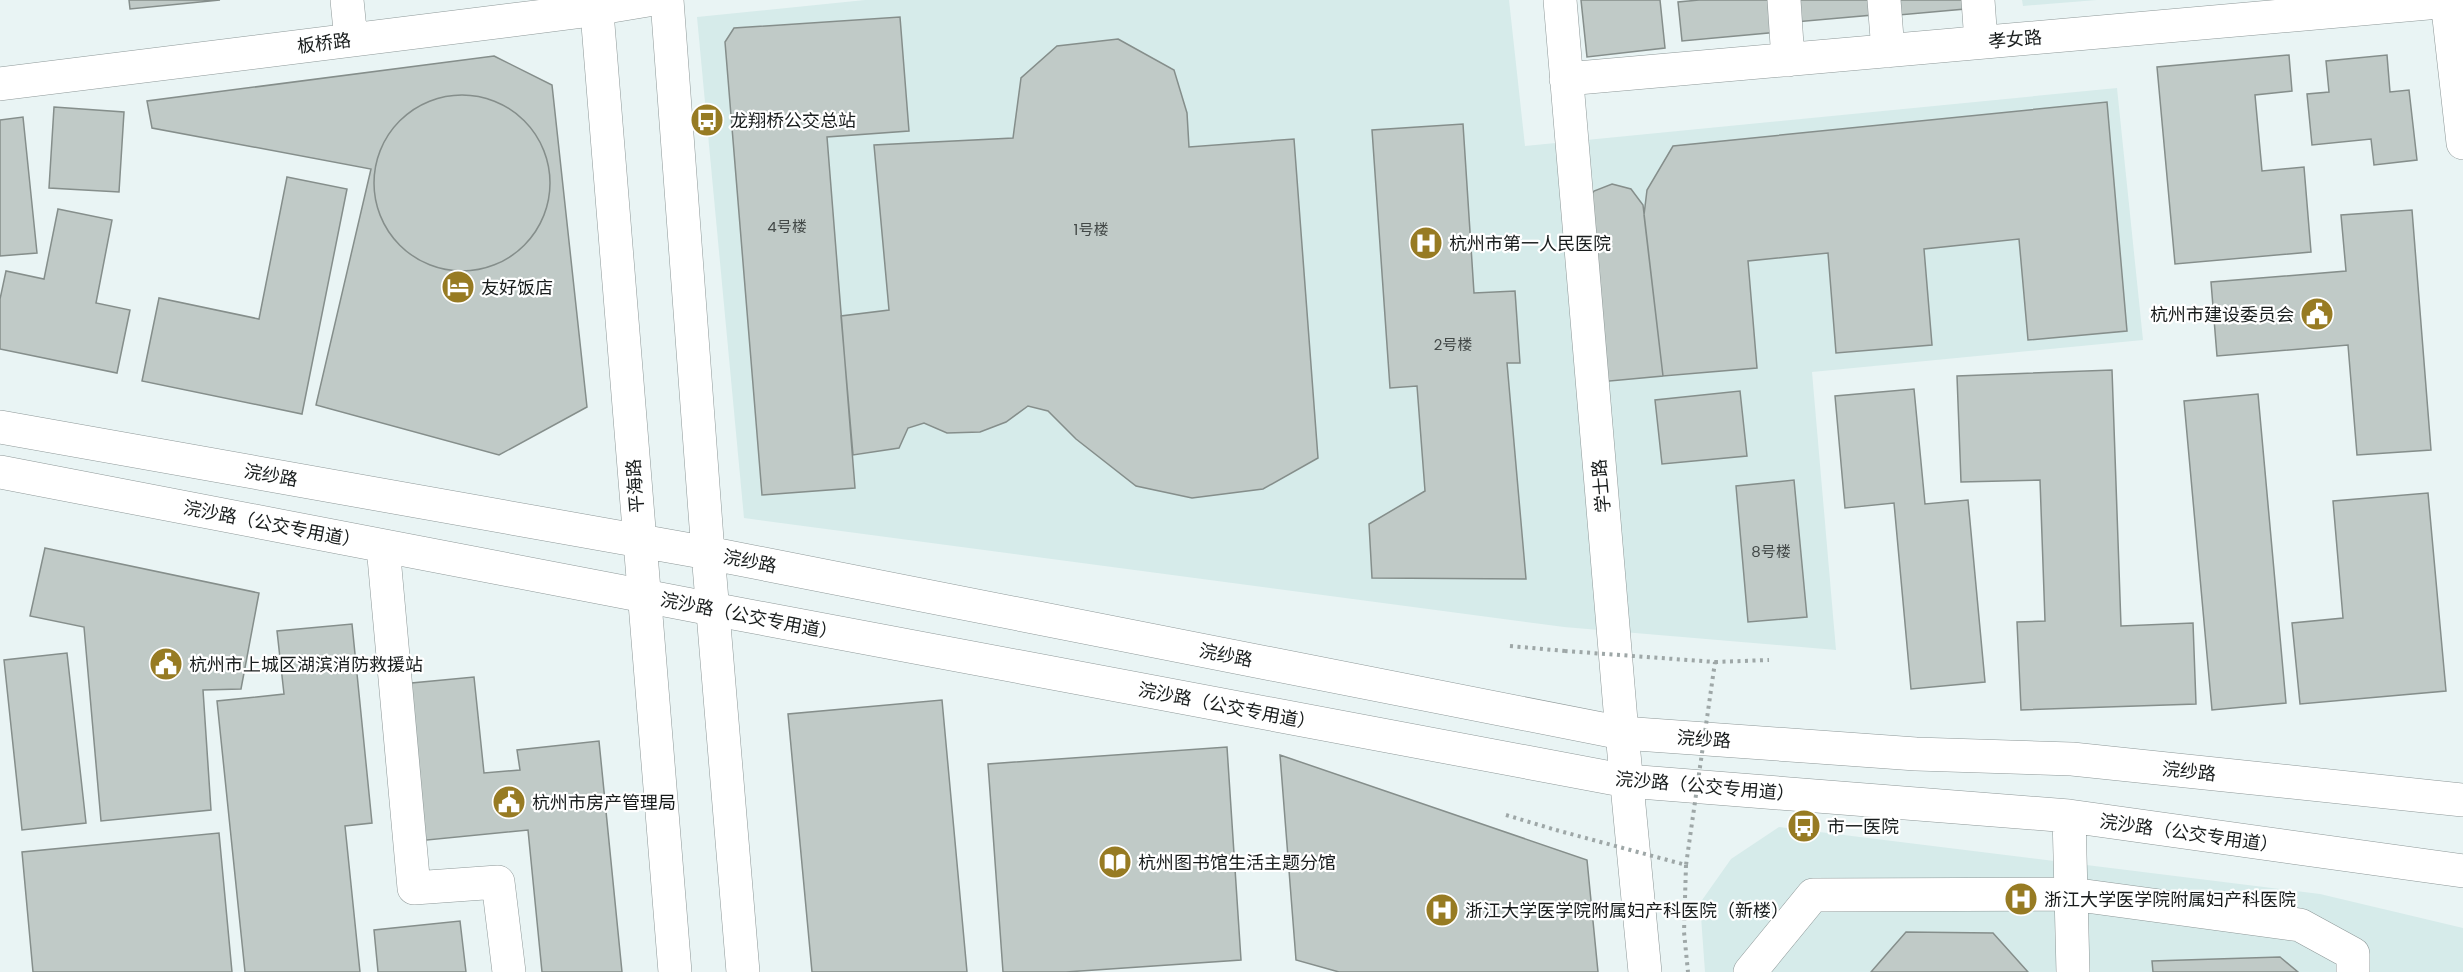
<svg xmlns="http://www.w3.org/2000/svg" width="2463" height="972" font-family="Poppins,'Noto Sans SC',sans-serif">
	<style>
		.built { fill: #d6ebea }
		.building { fill: #c0cac7; stroke: #858e8b; stroke-width: 1.5 }
		.lines { fill: none; stroke-linecap: round; stroke-linejoin: round }
		.minor-casing { stroke: #8e9898; stroke-width: 34 }
		.major-casing { stroke: #8e9898; stroke-width: 34 }
		.path { stroke: #9ea7a7; stroke-width: 4; stroke-dasharray: 3 4.5; stroke-linecap: butt }
		.minor { stroke: #fff; stroke-width: 33 }
		.major { stroke: #fff; stroke-width: 33 }
		.path-bridge { stroke: #9ea7a7; stroke-width: 4; stroke-dasharray: 3 4.5; stroke-linecap: butt }
		.labels { text-anchor: middle; dominant-baseline: central; stroke-width: 4.5; stroke-linejoin: round; paint-order: stroke }
		.number-label { font-size: 15px; fill: #424847 }
		.street-label { font-size: 18px; fill: #181c1c; stroke: #fff }
		.poi-label { font-size: 18px; fill: #181c1c; stroke: #fff; text-anchor: start }
	</style>
	<rect width="100%" height="100%" fill="#e9f4f4"/>
	<path class="built" d="M865,0H1509L1525,146L2117,88L2143,340L1812,372L1836,650L1564,627L744,518L697,17Z
		M2022,0H2097L2023,6Z
		M1779,827L2320,894L2463,928V972H1705L1700,903L1731,859Z"/>
	<path class="building" d="M129,0H220L130,9Z
		M1581,0H1660L1665,48L1587,57Z
		M1699,0H1776L1779,32L1682,41L1678,2Z
		M1793,0H1872L1873,15L1795,22Z
		M1898,0H1964L1965,9L1899,15Z
		M900,17L909,131L827,137L855,488L762,495L725,42L734,28Z
		M1118,39L1174,70L1187,113L1189,147L1294,139L1318,458L1263,489L1192,498L1136,486L1076,439L1048,411L1028,406L1006,422L980,432L947,433L924,423L908,428L899,448L853,455L841,316L889,310L874,145L1013,138L1021,78L1057,46Z
		M2289,55L2292,91L2255,95L2262,171L2304,167L2311,252L2175,264L2157,67Z
		M2387,55L2390,92L2409,90L2417,160L2374,165L2371,139L2312,145L2307,94L2329,92L2326,61Z
		M494,56L552,85L587,407L499,455L316,405L371,169L152,128L147,101Z
		M374 183a88 88 0 1 1 176 0a88 88 0 1 1-176 0Z
		M2107,102L2127,331L2028,340L2019,239L1924,249L1932,345L1836,353L1828,253L1748,261L1757,368L1663,376L1644,215L1647,190L1673,146Z
		M54,107L124,112L119,192L49,188Z
		M23,117L37,253L0,256V120Z
		M1463,124L1474,293L1515,291L1520,363H1507L1526,579L1372,578L1369,524L1425,491L1417,386L1390,388L1372,130Z
		M287,177L347,189L302,414L142,381L159,298L259,319Z
		M1612,184L1631,189L1643,205L1663,376L1599,382L1588,199L1594,191Z
		M58,209L112,220L96,303L130,310L117,373L0,349V299L6,271L44,279Z
		M2412,210L2431,450L2357,455L2348,345L2217,356L2211,282L2346,271L2341,215Z
		M2112,370L2121,626L2193,623L2196,704L2021,710L2017,622L2045,621L2040,480L1961,482L1957,376Z
		M1914,389L1925,504L1968,500L1985,682L1911,689L1894,503L1845,508L1835,396Z
		M1740,391L1747,456L1662,464L1655,400Z
		M2258,394L2286,703L2212,710L2184,401Z
		M1794,480L1807,617L1748,622L1736,486Z
		M2428,493L2446,691L2300,704L2292,623L2343,618L2333,501Z
		M45,548L259,593L241,689L203,690L211,810L101,821L84,627L30,616Z
		M352,624L372,823L345,826L360,972H245L217,701L284,694L277,631Z
		M67,653L86,823L22,830L4,660Z
		M474,677L484,773L520,770L517,750L599,741L622,972H542L528,830L417,841L401,684Z
		M942,700L967,972H812L788,714Z
		M1227,747L1241,960L1066,972H1003L988,764Z
		M1280,755L1587,860L1598,972H1339L1296,960Z
		M219,833L232,972H33L22,852Z
		M460,921L466,972H378L374,930Z
		M1906,932L1993,933L2028,972H1871Z
		M2280,957L2298,972H2153L2152,961Z"/>
	<g class="lines">
		<g class="minor-casing">
			<path id="minor" d="M347,0L351,40
				M1560,0L1622,733L1645,972
				M1784,0L1788,60
				M1884,0L1888,51
				M1978,0L1981,42
				M2447,0L2463,143
				M1566,79L2463,0
				M0,84L576,12L648,0
				M0,472L712,609L1627,781L2069,816L2463,871
				M383,546L414,888L498,882L509,972
				M2069,816L2073,972
				M1750,972L1813,895L2071,894L2300,925L2353,954V972"/>
		</g>
		<g class="major-casing">
			<path id="major" d="M596,0L675,972
				M667,0L708,553L743,972
				M0,427L708,553L1622,733L1916,754L2072,759L2463,800"/>
		</g>
		<path class="path" d="M1510,646L1565,651
			M1715,662L1769,660
			M1506,815L1556,830
			M1686,865L1684,932L1688,972"/>
		<use href="#minor" class="minor"/>
		<use href="#major" class="major"/>
		<path class="path-bridge" d="M1556,830L1686,865L1715,662L1565,651"/>
	</g>
	<defs>
		<g id="bus-disc" transform="scale(1.725)"><circle r="9.5" fill="#977b23" stroke="#fff"/><path d="M-5-6H5V4H4V6H2V4H-2V6H-4V4H-5ZM-3.5-4V0h7V-4ZM-3.5 1.2v1.5H-2V1.2ZM2 1.2v1.5H3.5V1.2Z" fill="#fff"/></g>
		<g id="hospital-disc" transform="scale(1.725)"><circle r="9.5" fill="#977b23" stroke="#fff"/><path d="M-5-5h3v3.5h4V-5h3V5h-3V1.5h-4V5h-3Z" fill="#fff"/></g>
		<g id="hotel-disc" transform="scale(1.725)"><circle r="9.5" fill="#977b23" stroke="#fff"/><path d="M-6-4.5h1.5V1H6V5H4.5V3h-9V5H-6ZM-4 0a1.8 1.8 0 1 1 3.6 0ZM.5 0V-2.5h3Q6-2.5 6 0Z" fill="#fff"/></g>
		<g id="civic-disc" transform="scale(1.725)"><circle r="9.5" fill="#977b23" stroke="#fff"/><path d="M-.6-6.5H3V-4.5H.6V-3L4-1V1h2V6H-6V1h2V-1L-.6-3ZM-1.2 2.5V6h2.4V2.5Z" fill="#fff"/></g>
		<g id="library-disc" transform="scale(1.725)"><circle r="9.5" fill="#977b23" stroke="#fff"/><path d="M-6-4Q-3-5.5-.7-3.5V5Q-3 3-6 4ZM6-4Q3-5.5 .7-3.5V5Q3 3 6 4Z" fill="#fff"/></g>
	</defs>
	<g fill-rule="evenodd">
		<use href="#bus-disc" x="707" y="120"/>
		<use href="#hospital-disc" x="1426" y="243"/>
		<use href="#hotel-disc" x="458" y="287"/>
		<use href="#civic-disc" x="2317" y="314"/>
		<use href="#civic-disc" x="166" y="664"/>
		<use href="#civic-disc" x="509" y="802"/>
		<use href="#bus-disc" x="1804" y="826"/>
		<use href="#library-disc" x="1115" y="862"/>
		<use href="#hospital-disc" x="2021" y="899"/>
		<use href="#hospital-disc" x="1442" y="910"/>
	</g>
	<g class="labels">
		<g class="number-label">
			<text x="787" y="226">4号楼</text>
			<text x="1091" y="229">1号楼</text>
			<text x="1453" y="344">2号楼</text>
			<text x="1771" y="551">8号楼</text>
		</g>
		<g class="street-label">
			<text transform="translate(2015 39) rotate(-5)">孝女路</text>
			<text transform="translate(324 43) rotate(-7)">板桥路</text>
			<text transform="translate(271 475) rotate(10)">浣纱路</text>
			<text transform="translate(635 486) rotate(-94)">平海路</text>
			<text transform="translate(1601 486) rotate(-95)">学士路</text>
			<text transform="translate(272 524) rotate(11)">浣沙路（公交专用道）</text>
			<text transform="translate(750 561) rotate(11)">浣纱路</text>
			<text transform="translate(749 616) rotate(11)">浣沙路（公交专用道）</text>
			<text transform="translate(1226 655) rotate(11)">浣纱路</text>
			<text transform="translate(1227 706) rotate(11)">浣沙路（公交专用道）</text>
			<text transform="translate(1704 739) rotate(4)">浣纱路</text>
			<text transform="translate(2189 771) rotate(6)">浣纱路</text>
			<text transform="translate(1705 786) rotate(5)">浣沙路（公交专用道）</text>
			<text transform="translate(2189 833) rotate(8)">浣沙路（公交专用道）</text>
		</g>
		<g class="poi-label">
			<text x="730" y="120">龙翔桥公交总站</text>
			<text x="1449" y="243">杭州市第一人民医院</text>
			<text x="481" y="287">友好饭店</text>
			<text x="2294" y="314" text-anchor="end">杭州市建设委员会</text>
			<text x="189" y="664">杭州市上城区湖滨消防救援站</text>
			<text x="532" y="802">杭州市房产管理局</text>
			<text x="1827" y="826">市一医院</text>
			<text x="1138" y="862">杭州图书馆生活主题分馆</text>
			<text x="2044" y="899">浙江大学医学院附属妇产科医院</text>
			<text x="1465" y="910">浙江大学医学院附属妇产科医院（新楼）</text>
		</g>
	</g>
</svg>
